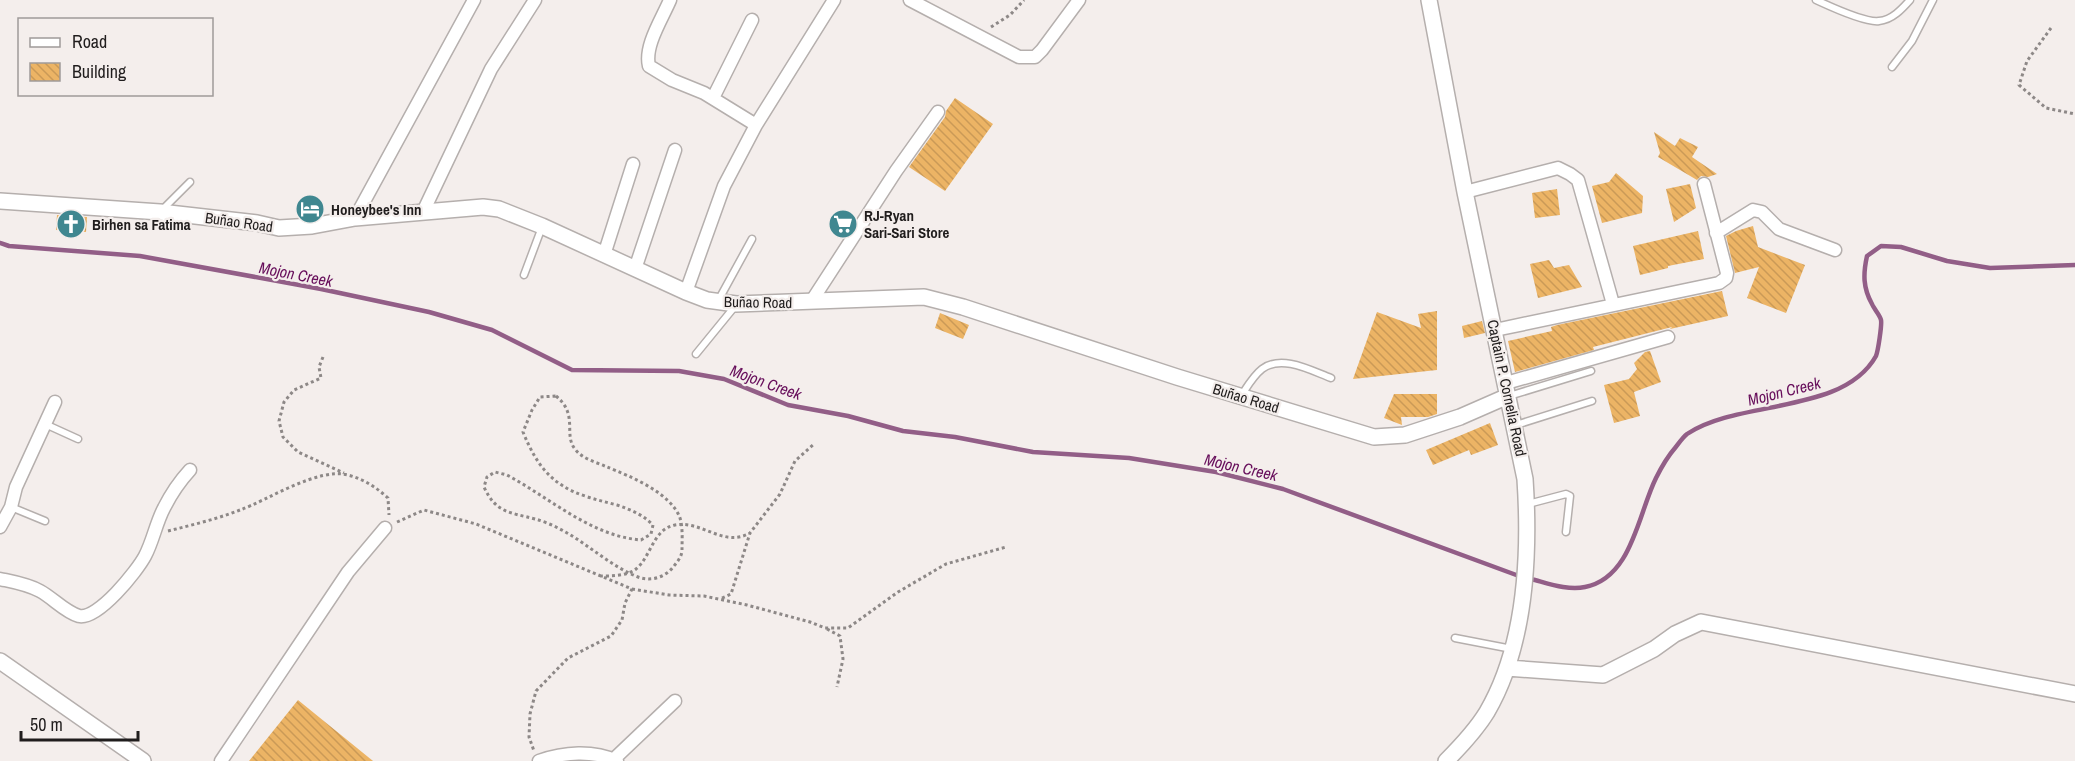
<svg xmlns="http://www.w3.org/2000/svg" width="2075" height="761" font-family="'Archivo Narrow',sans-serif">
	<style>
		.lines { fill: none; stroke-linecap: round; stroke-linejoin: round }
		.stream { stroke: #925e87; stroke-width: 4.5 }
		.building { fill: url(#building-back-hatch) }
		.service-casing { stroke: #b5afad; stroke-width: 9 }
		.minor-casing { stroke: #b5afad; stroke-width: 15 }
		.tertiary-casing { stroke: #b5afad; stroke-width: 18 }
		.path { stroke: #8d8887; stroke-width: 3; stroke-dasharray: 3 3; stroke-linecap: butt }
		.service { stroke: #fff; stroke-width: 6 }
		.minor { stroke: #fff; stroke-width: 12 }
		.tertiary { stroke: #fff; stroke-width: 15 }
		.labels { text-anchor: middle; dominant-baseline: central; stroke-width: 4.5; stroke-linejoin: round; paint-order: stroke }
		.poi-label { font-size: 15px; font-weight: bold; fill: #201d1d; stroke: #f4eeec; text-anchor: start }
		.street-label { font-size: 15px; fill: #201d1d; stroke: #f4eeec }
		.water-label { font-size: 16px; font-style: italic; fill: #670e5b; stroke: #f4eeec }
	</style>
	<defs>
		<pattern id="building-back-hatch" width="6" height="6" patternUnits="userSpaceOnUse" patternTransform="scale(1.5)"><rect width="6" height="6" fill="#ecb465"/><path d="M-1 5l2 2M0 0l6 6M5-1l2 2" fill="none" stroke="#ca9a57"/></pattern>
	</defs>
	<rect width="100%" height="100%" fill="#f4eeec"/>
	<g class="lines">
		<path class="stream" d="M0,243L9,246L140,256L321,289L429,312L492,330L572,370L679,371L724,379L788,405L848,416L903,431L955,437L1033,452L1129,458L1216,472L1283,489L1519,576
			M1531,579C1547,583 1568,591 1585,587C1632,578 1638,514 1656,478C1661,468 1668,456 1675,448C1679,443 1683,437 1687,434C1739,399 1843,415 1876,356C1878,351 1882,325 1881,320C1880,315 1874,309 1872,304C1863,288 1863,274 1867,256L1881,246L1901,247L1947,261L1990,268L2075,265"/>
	</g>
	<path class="building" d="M955,98L993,124L945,191L909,167L945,117L946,111Z
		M1654,132L1675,146L1680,138L1698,147L1692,157L1717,174L1708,177L1701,176L1697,180L1658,157L1660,153Z
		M1616,173L1643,196L1642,213L1602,223L1592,186L1609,182Z
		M1690,184L1696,208L1674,222L1666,189Z
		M1557,189L1560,215L1535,218L1532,193Z
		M57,215L87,217L86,232L56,230Z
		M1753,226L1758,247L1805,265L1786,313L1747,298L1759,267L1735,273L1726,236L1736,231Z
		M1698,231L1704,259L1668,266V268L1640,275L1633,246Z
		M1549,260L1554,268L1569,265L1582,287L1538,298L1530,264Z
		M1722,291L1728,316L1670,329L1672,327L1593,347L1594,350L1515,372L1508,341L1552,331L1551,327L1557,325Z
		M1437,311V370L1353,379L1377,312L1421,328L1418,314Z
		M940,313L969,325L963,339L935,328Z
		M1482,321L1485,333L1464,338L1462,326Z
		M1650,351L1661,382L1634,392L1640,416L1614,423L1604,385L1629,379L1637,369L1634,363L1645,352Z
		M1394,394H1437V414L1428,417H1401L1402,425L1384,418Z
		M1490,423L1498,445L1471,455L1469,450L1433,465L1426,450Z
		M298,700L373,761H249Z"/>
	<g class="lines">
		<g class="service-casing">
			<path id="service" d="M1816,0C1829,6 1865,23 1879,21C1892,20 1902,9 1910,0
				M1892,67L1912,41L1933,0
				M163,209L190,182
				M524,275L542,227
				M718,301L752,239
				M696,354L736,305
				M1241,396C1247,387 1253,376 1262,369C1282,354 1312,371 1331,378
				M1509,396L1591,371
				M45,424L78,439
				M1516,425L1592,401
				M1528,504L1566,494L1570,496L1566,532
				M11,507L45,521
				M1455,638L1512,649"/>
		</g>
		<g class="minor-casing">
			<path id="minor" d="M670,0C662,19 644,46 649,66L672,80L704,93L756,125
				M910,0L1019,57H1035L1042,50L1079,0
				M713,98L752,20
				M1465,192L1558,168L1570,174L1578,180L1613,304
				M423,212L491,69L535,0
				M355,218L474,0
				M1716,233L1753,210L1762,212L1779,229L1835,250
				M604,255L633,164
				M635,269L675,150
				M686,292L724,186L756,125L834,0
				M811,302L896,171L938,112
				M1495,330L1719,283L1726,278L1727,273L1704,184
				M1506,383L1668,337
				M0,527L11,507L16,487L55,402
				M0,579C14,582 27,584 40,591C53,598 65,612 79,616C98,620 137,571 145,556C153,541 156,523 164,508C171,494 179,482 190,470
				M614,759L675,701
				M221,761L348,572L385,528
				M539,761C564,752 593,750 617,761"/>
		</g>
		<g class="tertiary-casing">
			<path id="tertiary" d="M1429,0L1465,192L1525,479C1530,554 1526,645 1487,712C1476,730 1461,746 1446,761
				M0,201L160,212L257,223L279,228L312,226L355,218L483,207L499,209L542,226L686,292L707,300L736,304L924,297L963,307L1177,377L1374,437L1405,435L1460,417L1508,396
				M0,661L143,761
				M1507,668L1603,675L1654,649L1675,634L1701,622L2075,694"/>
		</g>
		<path class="path" d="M991,27L1010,15L1024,0
			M2051,28L2027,61L2019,85L2046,108L2075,114
			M323,357L319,367L321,378L294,390L284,402L279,421L283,437L298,452L344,473
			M556,396C579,415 563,434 575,449C582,459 596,462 607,467C630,476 671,493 680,518C683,528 682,540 682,550C682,556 678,561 674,566C666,577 651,582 638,577C610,566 587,543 560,529C552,525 543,521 535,519C509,512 496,513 484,487L487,477L495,472L507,475C550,498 591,536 641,540L651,534L653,525C642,514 631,510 617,505C606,502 596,500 585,496C551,485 536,464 523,432L532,410L540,397Z
			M397,522L424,510L476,524L632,589L625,603L622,620L611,636L568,658L536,691L530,714L529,737L534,751
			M168,531C192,525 217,519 240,510C268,500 318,467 348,475C364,479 377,488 388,498L389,515
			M600,576C611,576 627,576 636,569C651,557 653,529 675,525C702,520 723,548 750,533
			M632,589L669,595L704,596L747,605L810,622L825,628H848L898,592L946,564L1006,547
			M722,598L731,594L750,533L780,494L795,461L814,444
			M827,629L840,636L843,659L837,687"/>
		<use href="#service" class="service"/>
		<use href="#minor" class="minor"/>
		<use href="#tertiary" class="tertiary"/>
	</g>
	<defs>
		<g id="hotel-disc" transform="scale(1.5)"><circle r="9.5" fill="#408790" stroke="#f4eeec"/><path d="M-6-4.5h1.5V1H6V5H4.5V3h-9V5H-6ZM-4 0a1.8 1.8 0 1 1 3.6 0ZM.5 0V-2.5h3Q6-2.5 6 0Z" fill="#fff"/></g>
		<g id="church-disc" transform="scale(1.5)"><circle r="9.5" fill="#408790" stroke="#f4eeec"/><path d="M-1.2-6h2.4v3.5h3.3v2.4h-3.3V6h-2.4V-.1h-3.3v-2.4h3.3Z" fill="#fff"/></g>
		<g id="supermarket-disc" transform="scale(1.5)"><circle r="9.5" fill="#408790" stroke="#f4eeec"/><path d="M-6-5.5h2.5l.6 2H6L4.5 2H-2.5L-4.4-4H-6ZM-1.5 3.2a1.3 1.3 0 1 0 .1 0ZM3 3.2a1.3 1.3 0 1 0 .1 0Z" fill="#fff"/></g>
	</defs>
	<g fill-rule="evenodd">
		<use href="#hotel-disc" x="310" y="209"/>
		<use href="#church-disc" x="71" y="224"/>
		<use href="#supermarket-disc" x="843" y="224"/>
	</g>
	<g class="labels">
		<g class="poi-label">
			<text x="331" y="209">Honeybee's Inn</text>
			<text x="864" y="215">RJ-Ryan<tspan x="864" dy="17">Sari-Sari Store</tspan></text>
			<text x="92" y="224">Birhen sa Fatima</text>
		</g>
		<g class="street-label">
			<text transform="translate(239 222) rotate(8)">Buñao Road</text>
			<text transform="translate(758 302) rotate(1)">Buñao Road</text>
			<text transform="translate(1507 388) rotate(78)">Captain P. Cornelia Road</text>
			<text transform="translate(1246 398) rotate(17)">Buñao Road</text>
		</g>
		<g class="water-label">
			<text transform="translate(296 274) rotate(11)">Mojon Creek</text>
			<text transform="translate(766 382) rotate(20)">Mojon Creek</text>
			<text transform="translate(1784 391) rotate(-14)">Mojon Creek</text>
			<text transform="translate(1241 467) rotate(13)">Mojon Creek</text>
		</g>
	</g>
	<rect x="18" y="18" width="195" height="78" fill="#f4eeec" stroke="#9f9a99" stroke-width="1.5"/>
	<rect x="30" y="38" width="30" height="9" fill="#ffffff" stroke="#9f9a99" stroke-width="1.5"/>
	<text x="72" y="48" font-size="18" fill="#201d1d">Road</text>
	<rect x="30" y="63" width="30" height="18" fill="url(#building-back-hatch)" stroke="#9f9a99" stroke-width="1.5"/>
	<text x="72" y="78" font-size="18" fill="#201d1d">Building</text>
	<path d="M21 731v9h117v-9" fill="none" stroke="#201d1d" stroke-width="3"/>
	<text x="30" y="731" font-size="18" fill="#201d1d" stroke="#f4eeec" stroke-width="4.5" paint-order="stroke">50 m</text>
</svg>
